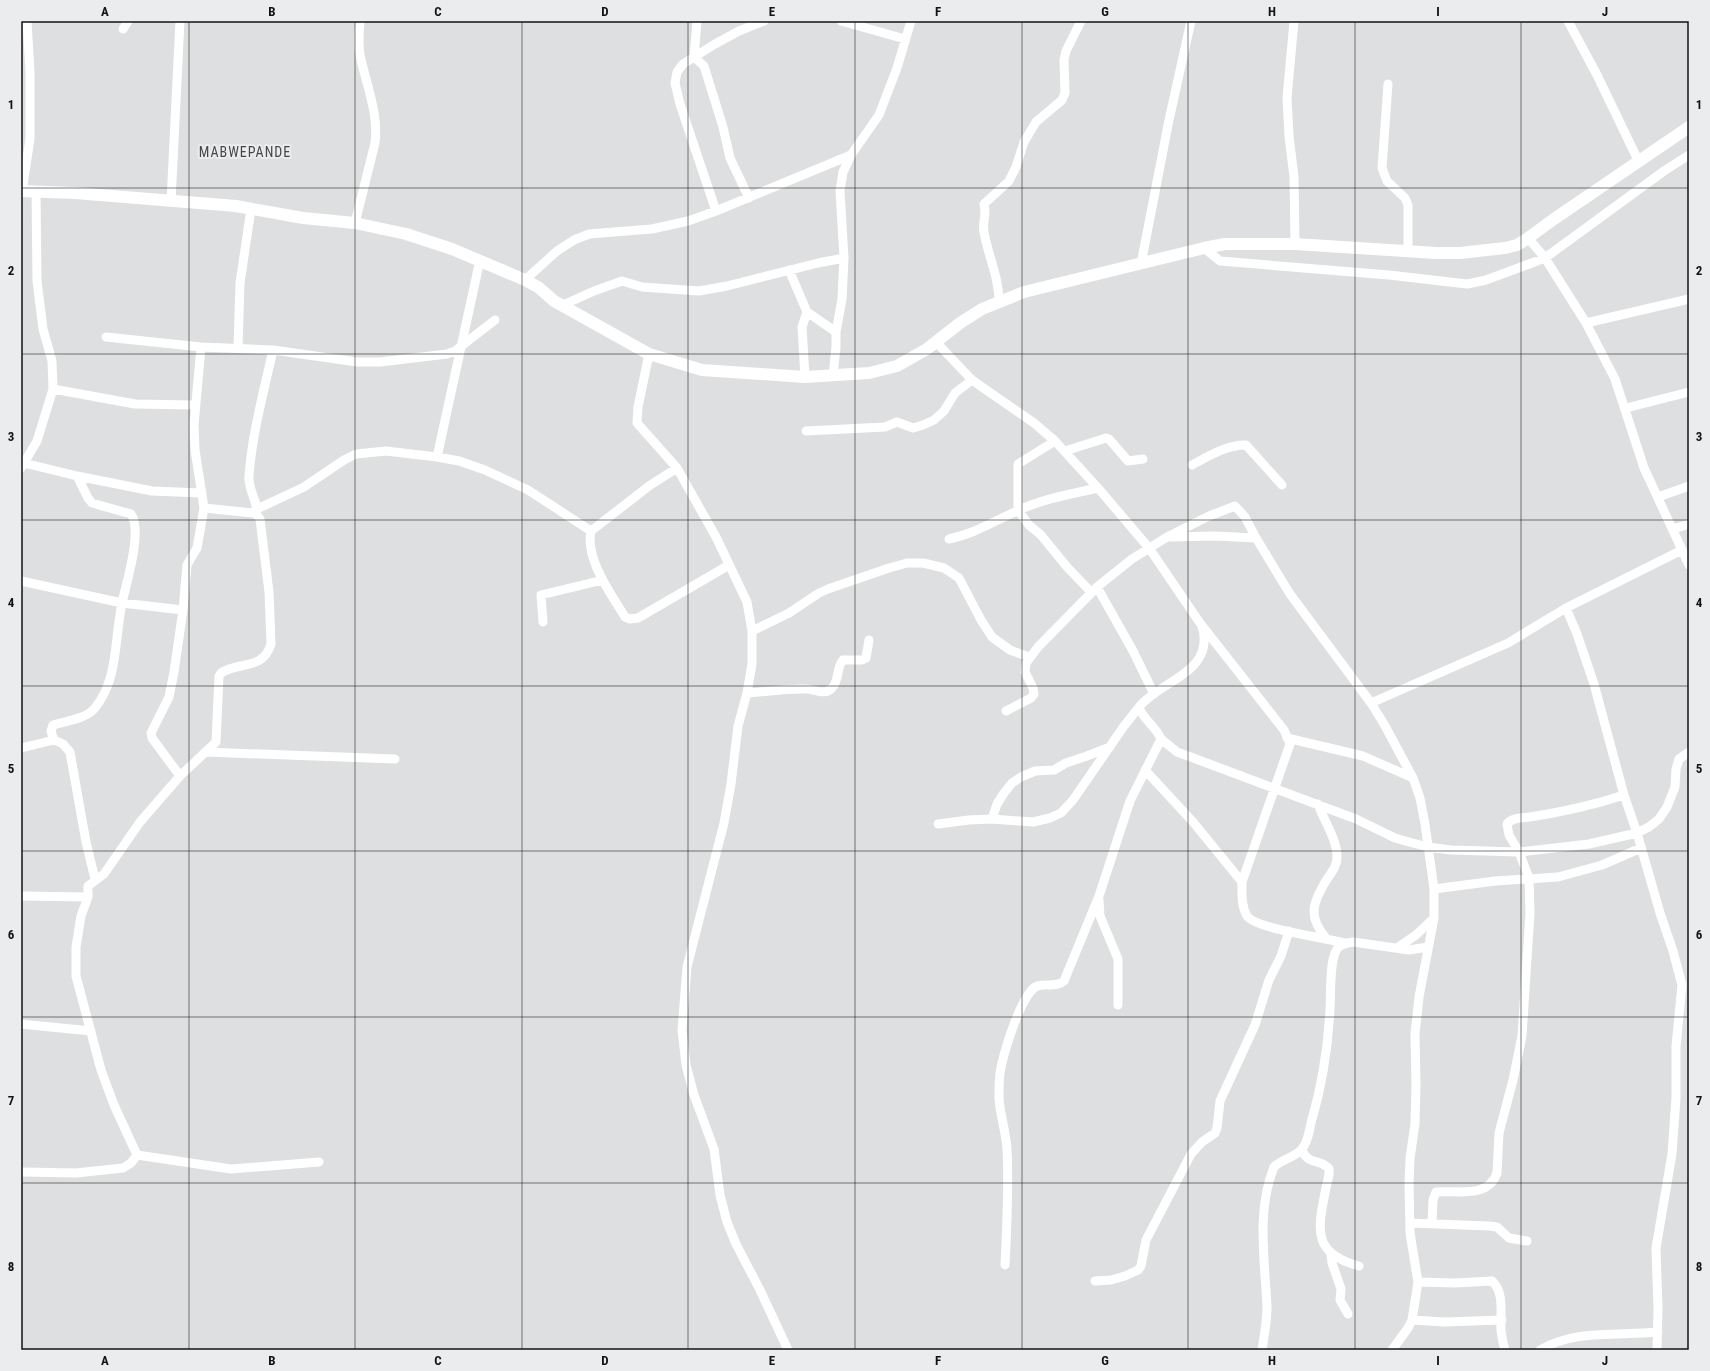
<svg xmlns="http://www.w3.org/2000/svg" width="1710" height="1371" font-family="'Roboto Condensed',sans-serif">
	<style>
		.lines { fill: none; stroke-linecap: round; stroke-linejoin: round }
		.minor { stroke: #fff; stroke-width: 9 }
		.tertiary { stroke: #fff; stroke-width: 12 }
		.grid { fill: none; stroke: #131314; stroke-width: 1; stroke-opacity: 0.55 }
		.labels { text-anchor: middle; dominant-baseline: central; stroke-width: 4; stroke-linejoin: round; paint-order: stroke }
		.quarter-label { font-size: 14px; letter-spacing: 1px; fill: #454647; stroke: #ebeced }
		.neatline { fill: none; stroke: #131314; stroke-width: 1.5 }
		.grid-label { font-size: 13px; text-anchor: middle; font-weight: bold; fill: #131314 }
	</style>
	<rect width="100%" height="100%" fill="#dedfe0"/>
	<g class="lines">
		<path class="minor" d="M697,21L694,57L704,66L723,127L730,158L749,198
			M841,21L905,39
			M1294,21L1287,98L1289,136L1294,177L1295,244
			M1568,21L1597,75L1638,160
			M123,29L128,21
			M1388,84L1382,168L1387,181L1405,198L1408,205V251
			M22,191L30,139V72L27,21
			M171,201L180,21
			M716,211L680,104L675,83L677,72L683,64L715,44L739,31L764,21
			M355,223L375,143C379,114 366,84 360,55C358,44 359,32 360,21
			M1528,238L1545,258L1586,323L1615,379L1644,468L1689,565
			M1204,248L1220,261L1389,275L1467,284L1486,280L1545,258L1664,171L1689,155
			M1141,264L1169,120L1191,21
			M789,270L807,312L802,327L805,377
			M525,280L557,251L574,240L589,234L652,229L688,221L716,211L851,155
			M999,302C999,277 988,256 984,232C982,222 987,214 984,204L1009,181L1016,167L1024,142L1036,122L1062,100L1065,93L1064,60L1066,51L1081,21
			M563,305L594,291L622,281L642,287L699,291L727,286L818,263L844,258
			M807,312L836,332
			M1586,323L1689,299
			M106,337L201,347L273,350L357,362H380L447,354L455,351L495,320
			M936,342L972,380L1034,423L1055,441L1098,488L1149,548L1200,623L1284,730L1290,744L1242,882C1242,893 1241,906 1247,916C1256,929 1326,938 1345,943
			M238,348L240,283L251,209
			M649,354L638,407L637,423L677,468L716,537L747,602L752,631V664L747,693L738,726L731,784L724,823L687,967L682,1030L686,1065L694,1095L714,1149L720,1195L727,1222L736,1244L760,1290L788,1350
			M833,376L836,347V332L842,299L844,258L840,191L843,172L851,155L879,115L897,68L911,21
			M53,389L135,404L195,405
			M1626,408L1689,392
			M806,431L885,427L897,422L913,428L923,425L934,420L944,411L955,393L972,380
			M1055,441L1018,464V510L1029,525L1041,535L1067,567L1091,592
			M1065,451L1106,438L1109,439L1128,461L1143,459
			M437,457L480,260
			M24,463L77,476L152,491L202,493
			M1192,465C1207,457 1228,444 1246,445L1282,485
			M21,468L37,441L53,389L52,361L43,329L37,281L36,191
			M677,468L649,486L591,531C585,559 611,594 625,617L630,619L638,618L729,565
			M1658,497L1689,486
			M257,509L304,487L344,460L356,454L386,451L437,457L459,461L485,470L528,490L591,531
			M256,514C259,502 248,492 249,476C252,434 264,391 273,350
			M1673,529L1689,524
			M1170,537L1215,536L1256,538
			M949,539C974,534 994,521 1017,511C1042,499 1071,494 1098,488
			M21,581L122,603L183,610
			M1097,587L1133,651L1154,694
			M1566,608L1577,634L1594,684L1624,795L1637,833L1660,913L1673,951L1682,985L1676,1046V1098L1672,1154L1656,1248L1658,1309L1657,1350
			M543,622L541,595L603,580
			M752,631L789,613L819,593L828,589L889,568L907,563H923L944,568L959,578L981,620L992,637L1010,650L1029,657
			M747,693C765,692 788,688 806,689C816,689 824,696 832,688C840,680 836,667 843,660H862L866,658L869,640
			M1371,703L1508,643L1566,608L1682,550
			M1006,711L1031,698L1034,694L1033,688L1025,672L1026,663L1038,647L1097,587L1132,559L1167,537L1209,516L1235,506L1245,517L1256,538L1290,594L1371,703L1384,724L1413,778L1420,798L1425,824L1434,889V918L1419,997L1415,1034L1416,1084L1415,1124L1410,1158L1409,1183L1410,1233L1418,1282L1412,1320L1408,1328L1392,1350
			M1287,738L1363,756L1413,778
			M1161,739L1177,752L1188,756L1356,819L1395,838L1409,842L1428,847L1451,850L1519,852L1589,844L1637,833L1649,827L1659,819L1667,807L1675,787L1676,769L1679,759L1689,752
			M54,740L51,731L53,725C66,721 86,719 95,708C102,699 108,687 111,675C117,652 117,627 122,603C126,584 143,531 131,514L92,503L88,498L77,476
			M21,748L54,740L63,744L70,752L86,842L95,879
			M205,752L395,759
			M1145,770L1193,822L1242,882
			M180,776L152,738L151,733L169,697L174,672L183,610L187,565L197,548L204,508L195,450L194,425L201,347
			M1318,804C1324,821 1337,839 1337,857C1337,866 1332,872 1327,879C1313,902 1307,916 1326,938
			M992,819L997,804L1004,793L1012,783L1021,777L1035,771L1054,770L1066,763L1087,756L1110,747
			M938,824L969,820L992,819L1033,822L1050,818L1061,813L1073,800L1124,726L1139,707
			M1434,889L1495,881L1558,877L1602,865L1641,848
			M21,896L88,897V886L104,874L140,822L180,776L216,742L219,676L221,673C238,661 263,671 271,644L269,592L260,519L256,514L253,513L204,508
			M88,897L81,916L76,947V976L101,1070L114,1105L137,1155
			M1099,900L1100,916L1118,959V1005
			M1397,948L1416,935L1434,918
			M21,1024L91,1031
			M1302,1150C1308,1166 1321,1158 1329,1169C1330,1177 1326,1184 1325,1193C1317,1232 1314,1254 1359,1266
			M21,1172L76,1173L123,1168L131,1163L137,1155L231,1169L319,1162
			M1410,1223L1489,1226L1497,1227L1509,1238L1527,1241
			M1432,1224L1433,1200L1436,1192C1457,1190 1488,1199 1497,1173L1499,1133L1513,1080L1522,1036L1530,913L1529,878L1519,852L1509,835L1507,824C1512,817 1523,818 1530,817C1562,812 1594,805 1624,795
			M1331,1255L1332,1263L1341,1289L1340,1300L1348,1314
			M1005,1265C1007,1226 1009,1188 1007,1149C1006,1132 1000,1115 999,1098C999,1090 999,1081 1000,1073C1003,1054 1018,1006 1031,991C1040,979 1054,990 1064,981L1099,896L1130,801L1161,739C1156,726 1143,720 1139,707C1161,680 1216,672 1202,626
			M1095,1281L1111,1280L1125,1276L1138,1270L1141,1266L1146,1240L1191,1154L1202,1142L1215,1133L1217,1128L1220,1101L1255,1025L1269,980L1281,956L1289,931
			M1418,1282L1455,1283L1492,1281C1505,1292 1500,1316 1501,1331C1502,1337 1503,1344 1505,1350
			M1412,1320L1444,1322L1502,1320
			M1262,1350C1264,1336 1267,1322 1267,1307C1265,1261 1256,1211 1274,1167C1282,1159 1296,1157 1302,1149C1308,1142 1309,1132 1311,1123C1322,1086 1328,1048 1330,1009C1331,995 1329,961 1337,949C1340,944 1346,943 1353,942L1409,950L1428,947
			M1540,1350C1575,1329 1619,1336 1658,1332"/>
		<path class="tertiary" d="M21,191L75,193L236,206L303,218L355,223L406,234L452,249L525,280L538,287L554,301L649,354L702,370L805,377L869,373L897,366L927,349L960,323L982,309L1024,292L1204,248L1225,244H1295L1436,253H1460L1505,248L1517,245L1528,238L1554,219L1689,127"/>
	</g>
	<path class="grid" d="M189,21V1350M355,21V1350M522,21V1350M688,21V1350M855,21V1350M1022,21V1350M1188,21V1350M1355,21V1350M1521,21V1350M21,188H1689M21,354H1689M21,520H1689M21,686H1689M21,851H1689M21,1017H1689M21,1183H1689"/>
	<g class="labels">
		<g class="quarter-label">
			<text x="245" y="152">MABWEPANDE</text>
		</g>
	</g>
	<rect width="1710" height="1371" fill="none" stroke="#ebeced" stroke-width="44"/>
	<rect x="22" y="22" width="1666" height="1327" class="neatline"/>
	<g class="grid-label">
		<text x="105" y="16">A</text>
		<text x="272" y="16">B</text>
		<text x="438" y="16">C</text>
		<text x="605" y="16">D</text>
		<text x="772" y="16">E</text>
		<text x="938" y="16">F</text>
		<text x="1105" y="16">G</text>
		<text x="1272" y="16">H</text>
		<text x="1438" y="16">I</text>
		<text x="1605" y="16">J</text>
		<text x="11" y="109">1</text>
		<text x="1699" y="109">1</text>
		<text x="11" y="275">2</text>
		<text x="1699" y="275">2</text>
		<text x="11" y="441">3</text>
		<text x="1699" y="441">3</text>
		<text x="11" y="607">4</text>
		<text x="1699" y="607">4</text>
		<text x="11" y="773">5</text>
		<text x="1699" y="773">5</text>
		<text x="11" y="939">6</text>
		<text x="1699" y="939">6</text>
		<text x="11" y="1105">7</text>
		<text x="1699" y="1105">7</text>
		<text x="11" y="1271">8</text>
		<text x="1699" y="1271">8</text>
		<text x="105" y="1365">A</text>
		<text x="272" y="1365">B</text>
		<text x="438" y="1365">C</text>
		<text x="605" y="1365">D</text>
		<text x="772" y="1365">E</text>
		<text x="938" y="1365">F</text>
		<text x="1105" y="1365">G</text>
		<text x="1272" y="1365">H</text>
		<text x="1438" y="1365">I</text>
		<text x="1605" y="1365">J</text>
	</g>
</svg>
